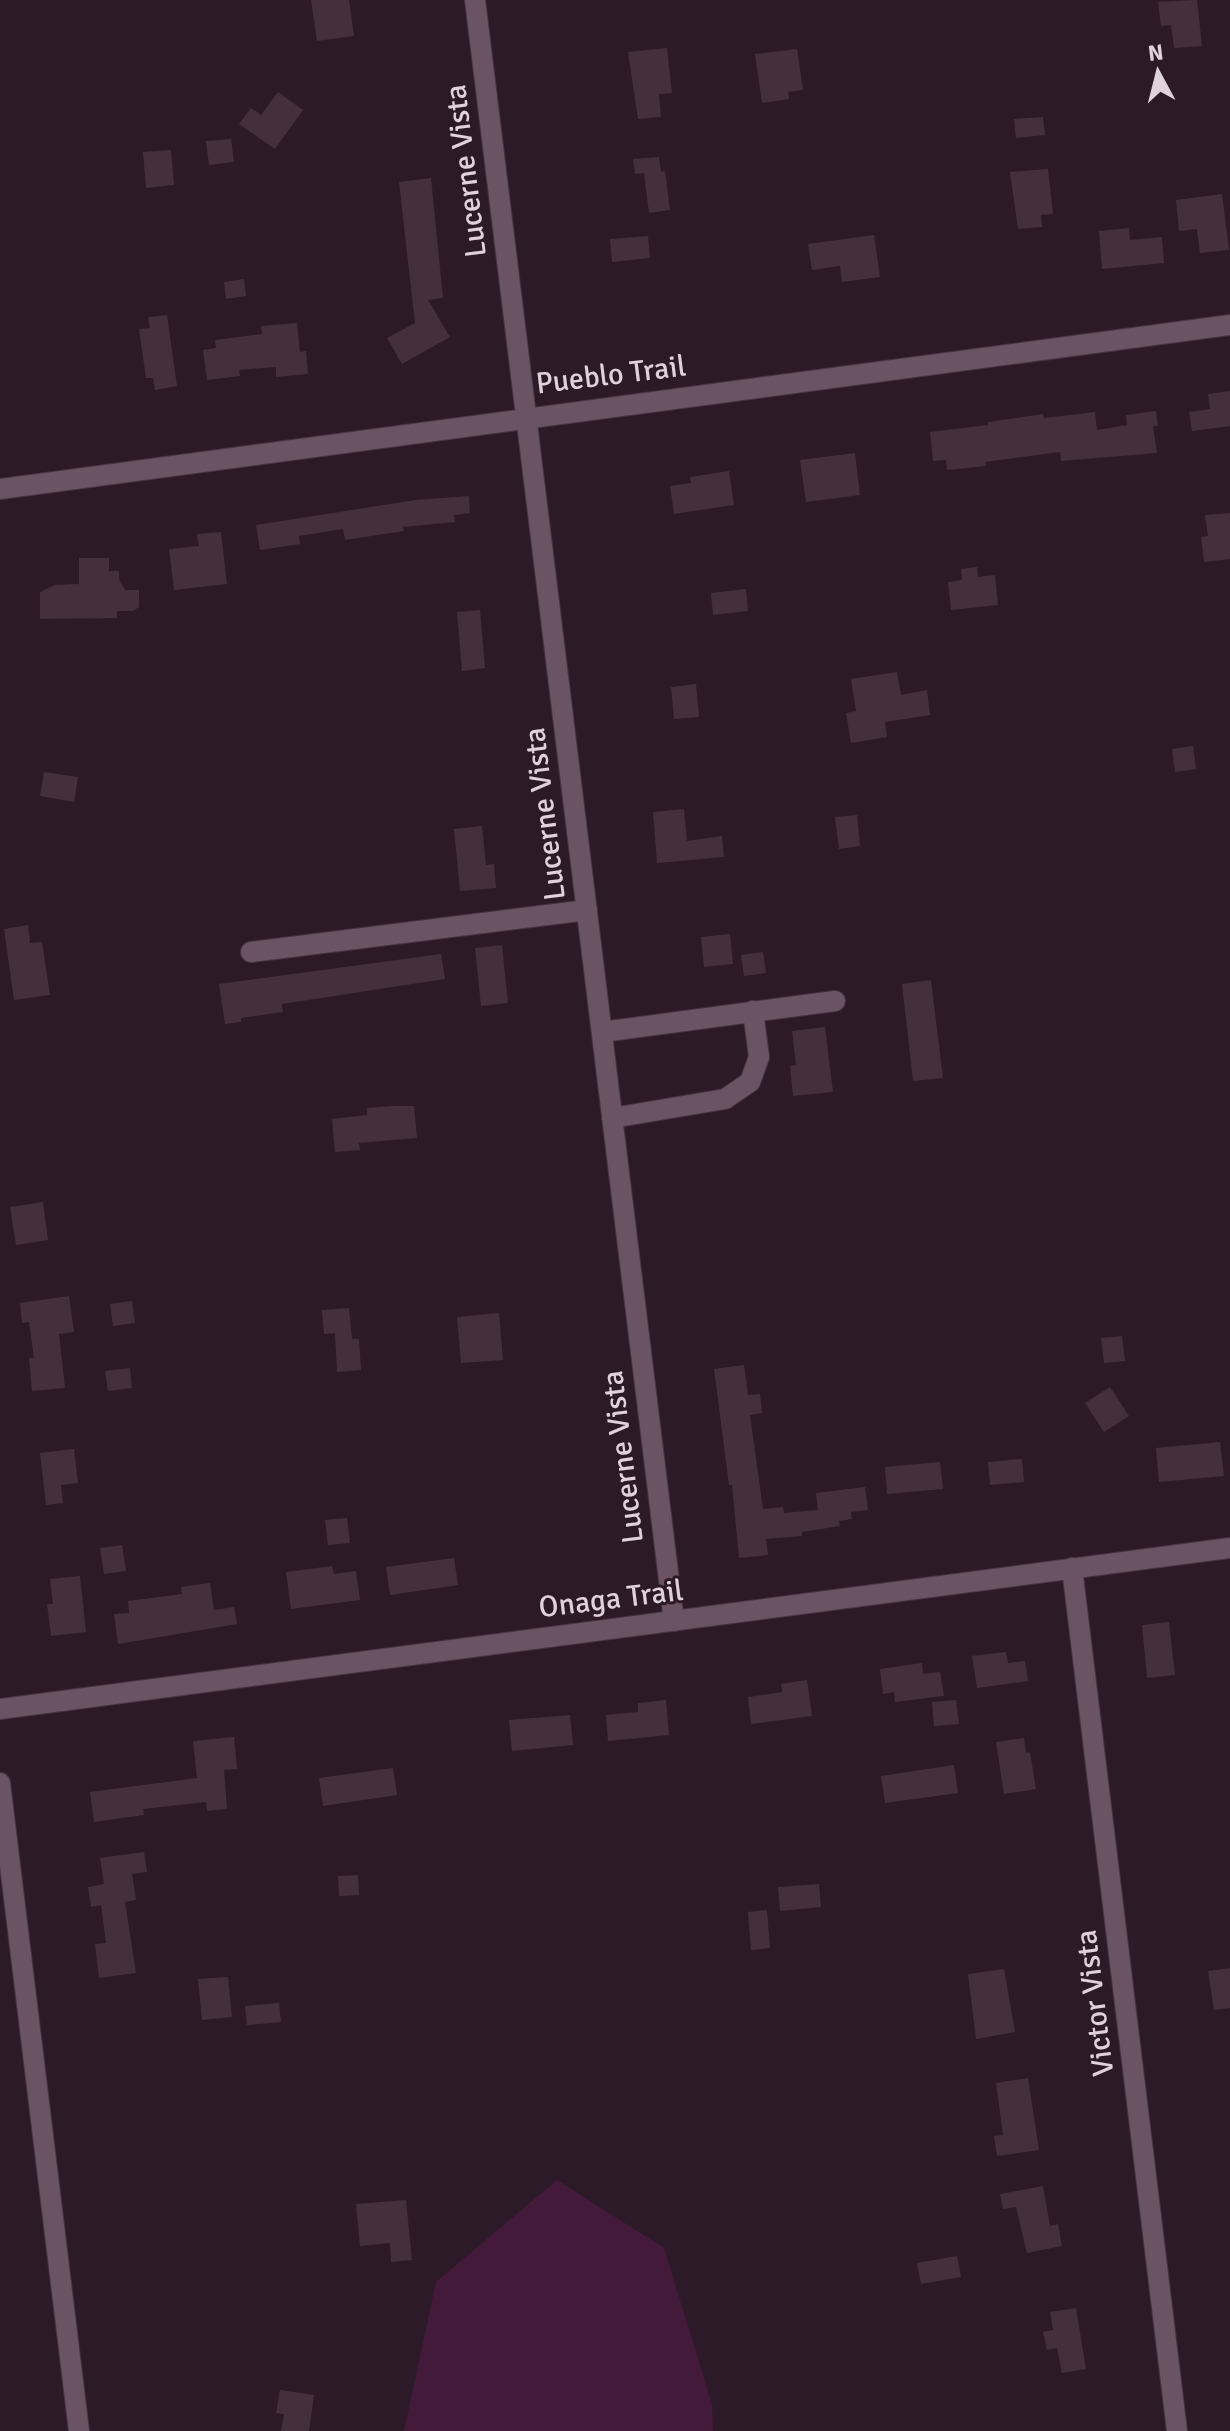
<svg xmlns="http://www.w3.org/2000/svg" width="1230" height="2431" font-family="Signika,sans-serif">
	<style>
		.green { fill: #441a3b }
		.building { fill: #442f3f }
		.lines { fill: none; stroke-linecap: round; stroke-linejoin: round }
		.minor-casing { stroke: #463542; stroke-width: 22 }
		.minor { stroke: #6a5364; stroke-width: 20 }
		.labels { text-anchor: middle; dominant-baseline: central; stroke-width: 6; stroke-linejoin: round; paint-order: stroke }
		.street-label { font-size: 30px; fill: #e0d2dc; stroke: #2d1a29 }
	</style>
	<rect width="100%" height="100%" fill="#2d1a29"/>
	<path class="green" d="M557,2180L664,2248L712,2404L713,2431H404L436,2282Z"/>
	<path class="building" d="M311,0H349L354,36L317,41Z
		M1197,0L1202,46L1174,48L1171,25L1161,26L1158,2Z
		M667,48L672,93L659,94L661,117L638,119L628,52Z
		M797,49L803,90L788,92L789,99L762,103L755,54Z
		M278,92L303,110L275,149L239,124L251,108L261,115Z
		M1043,117L1045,135L1016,138L1014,119Z
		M231,139L234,162L209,165L206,141Z
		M171,150L174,185L146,188L143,152Z
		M659,157L661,172L665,171L670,210L649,213L644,173L635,174L633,159Z
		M1048,169L1053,214L1041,215L1042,227L1018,229L1010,172Z
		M431,178L443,298L428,300L450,337L402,364L387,338L415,323L399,182Z
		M1222,194L1229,250L1200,253L1197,229L1179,231L1176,200Z
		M1129,228L1130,240L1162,237L1164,263L1102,269L1099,231Z
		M874,235L880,277L842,282L840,266L812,270L808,244Z
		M648,236L650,258L612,262L610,239Z
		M244,279L246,296L226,299L224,282Z
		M167,315L177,386L155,390L153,378H146L139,329L150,328L148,317Z
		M297,323L300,352L306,351L308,374L276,377V367L239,370L240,376L207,380L203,350L216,348L215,340L262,334L261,326Z
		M1230,391V426L1192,431L1189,412L1210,409L1208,394Z
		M1156,411L1158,426H1153L1157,453L1061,461L1060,452L985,462L986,466L947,470L946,460L933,461L930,432L988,425V422L1043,414L1044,418L1095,412L1097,430L1127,425L1126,415Z
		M855,453L860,495L806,502L800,460Z
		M729,471L734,505L674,514L670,486L691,483L690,477Z
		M469,496L470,513L454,515L455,522L403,527L404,531L345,540L343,529L299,536L300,544L260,550L256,525L416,500Z
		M1230,513V559L1204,562L1201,537L1208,536L1205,515Z
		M221,532L227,584L174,590L169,549L199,546L197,534Z
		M79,558H109V571H119V579L125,590H139V607L133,611H117V618L40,619V592L55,585L79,584Z
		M977,567L978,577L995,575L998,605L951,610L948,582L962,580L961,569Z
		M746,589L748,611L713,615L711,593Z
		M480,610L485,668L462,671L457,612Z
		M897,672L901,695L927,690L930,715L885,722L887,737L851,743L846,713L856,711L851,679Z
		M696,684L699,717L674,719L671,687Z
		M1193,746L1196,769L1175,772L1172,749Z
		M44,772L78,777L74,802L40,796Z
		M684,809L687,841L722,836L724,857L657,863L653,812Z
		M857,815L860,846L839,849L835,817Z
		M482,826L486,865L494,864L496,888L460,891L454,829Z
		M28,925L30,943L42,942L50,995L14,1000L4,929Z
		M730,934L733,964L704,967L701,937Z
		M502,945L508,1003L481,1006L475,948Z
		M763,952L766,973L744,976L741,955Z
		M441,954L445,979L282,1004L283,1012L241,1018V1022L225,1024L219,984Z
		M931,980L943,1078L913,1081L902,984Z
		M825,1027L833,1092L793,1096L790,1066L796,1065L792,1031Z
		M392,1106H414L417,1138L359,1143L360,1150L335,1152L332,1119L367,1115V1108Z
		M43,1202L48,1240L16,1245L10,1207Z
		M69,1296L74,1332L59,1334L65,1388L32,1391L29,1358H34L29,1322L22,1323L20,1303Z
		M132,1301L135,1323L113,1326L110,1304Z
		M349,1308L352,1339H359L361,1370L337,1372L335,1333L324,1334L322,1310Z
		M499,1313L503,1360L461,1363L457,1317Z
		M1122,1336L1125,1361L1104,1363L1101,1338Z
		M744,1365L748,1395L760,1394L762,1413L750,1415L763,1509L783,1507L784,1513L818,1510L816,1493L865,1487L868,1510L851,1512L852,1519L839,1521L840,1526L802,1532V1536L766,1539L768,1555L739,1558L732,1485H729L714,1369Z
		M130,1368L132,1388L108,1391L105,1371Z
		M1110,1387L1129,1416L1104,1432L1085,1403Z
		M1220,1442L1224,1476L1159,1482L1156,1448Z
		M74,1449L78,1483L61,1485L63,1503L46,1505L40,1453Z
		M1022,1459L1024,1482L990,1485L988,1462Z
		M940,1462L943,1489L887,1494L885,1467Z
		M347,1518L350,1543L328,1545L325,1520Z
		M122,1545L126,1571L104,1574L100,1548Z
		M454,1558L458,1585L390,1595L386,1567Z
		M332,1566L334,1574L356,1571L360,1600L291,1609L286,1572Z
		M80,1576L86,1632L51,1636L47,1604H53L50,1579Z
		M210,1583L214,1610L234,1607L237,1624L118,1644L114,1614L129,1613L128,1601L182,1594L181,1587Z
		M1169,1622L1175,1675L1147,1678L1142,1625Z
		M1006,1652L1008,1663L1025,1661L1028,1681L977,1688L972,1656Z
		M922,1663L923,1674L940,1672L944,1696L895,1702L894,1692L883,1694L880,1669Z
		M807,1680L812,1716L751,1724L748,1697L782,1692L781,1684Z
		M666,1700L669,1735L608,1741L606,1715L638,1712V1703Z
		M956,1700L959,1724L934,1726L932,1702Z
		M570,1715L573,1745L512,1751L509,1720Z
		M234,1737L237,1769L224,1770L227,1809L207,1811L206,1802L143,1809L144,1815L94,1822L90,1792L197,1778L193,1741Z
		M1024,1738L1026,1753L1030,1752L1036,1789L1004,1794L996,1742Z
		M954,1765L958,1793L885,1803L881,1776Z
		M393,1768L397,1795L323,1806L319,1778Z
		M144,1852L147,1872L132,1874L136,1900L125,1902L136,1973L99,1978L95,1944L106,1943L101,1905L91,1907L88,1887L104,1884L100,1858Z
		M358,1875L359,1895L339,1896L338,1876Z
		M819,1884L821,1907L780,1911L778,1887Z
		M767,1910L770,1948L751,1950L748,1912Z
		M1230,1968V2008L1214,2010L1208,1971Z
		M1004,1969L1015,2032L976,2039L968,1974Z
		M228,1977L232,2017L202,2020L198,1979Z
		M279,2003L281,2022L247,2025L245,2006Z
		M1028,2078L1039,2150L997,2156L994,2136L1003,2135L996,2083Z
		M1043,2186L1050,2226L1058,2224L1062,2246L1027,2253L1016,2207L1003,2209L1000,2194Z
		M406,2200L412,2260L391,2262L390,2243L360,2246L356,2204Z
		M957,2256L961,2277L921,2284L917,2263Z
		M1076,2308L1086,2369L1062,2373L1057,2348L1047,2350L1043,2332L1053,2330L1050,2312Z
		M280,2390L314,2395L309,2431H281L284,2414L276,2413Z"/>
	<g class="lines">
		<g class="minor-casing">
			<path id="minor" d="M475,0L674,1621
				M0,489L1230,325
				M251,952L587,910
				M602,1032L835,1001
				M612,1118L725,1099L750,1082L759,1057L753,1011
				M1072,1568L1177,2431
				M0,1709L1230,1548
				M0,1783L79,2431"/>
		</g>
		<use href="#minor" class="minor"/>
	</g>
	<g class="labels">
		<g class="street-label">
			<text transform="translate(466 171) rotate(-97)">Lucerne Vista</text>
			<text transform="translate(611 375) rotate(-7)">Pueblo Trail</text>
			<text transform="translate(545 814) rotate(-97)">Lucerne Vista</text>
			<text transform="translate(623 1457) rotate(-97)">Lucerne Vista</text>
			<text transform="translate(611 1599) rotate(-7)">Onaga Trail</text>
			<text transform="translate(1095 2003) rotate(-97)">Victor Vista</text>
		</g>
	</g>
	<g transform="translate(1158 72) rotate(353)" stroke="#2d1a29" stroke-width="6" paint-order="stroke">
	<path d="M0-6L14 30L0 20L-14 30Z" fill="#e0d2dc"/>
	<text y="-12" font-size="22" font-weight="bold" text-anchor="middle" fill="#e0d2dc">N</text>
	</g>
</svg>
